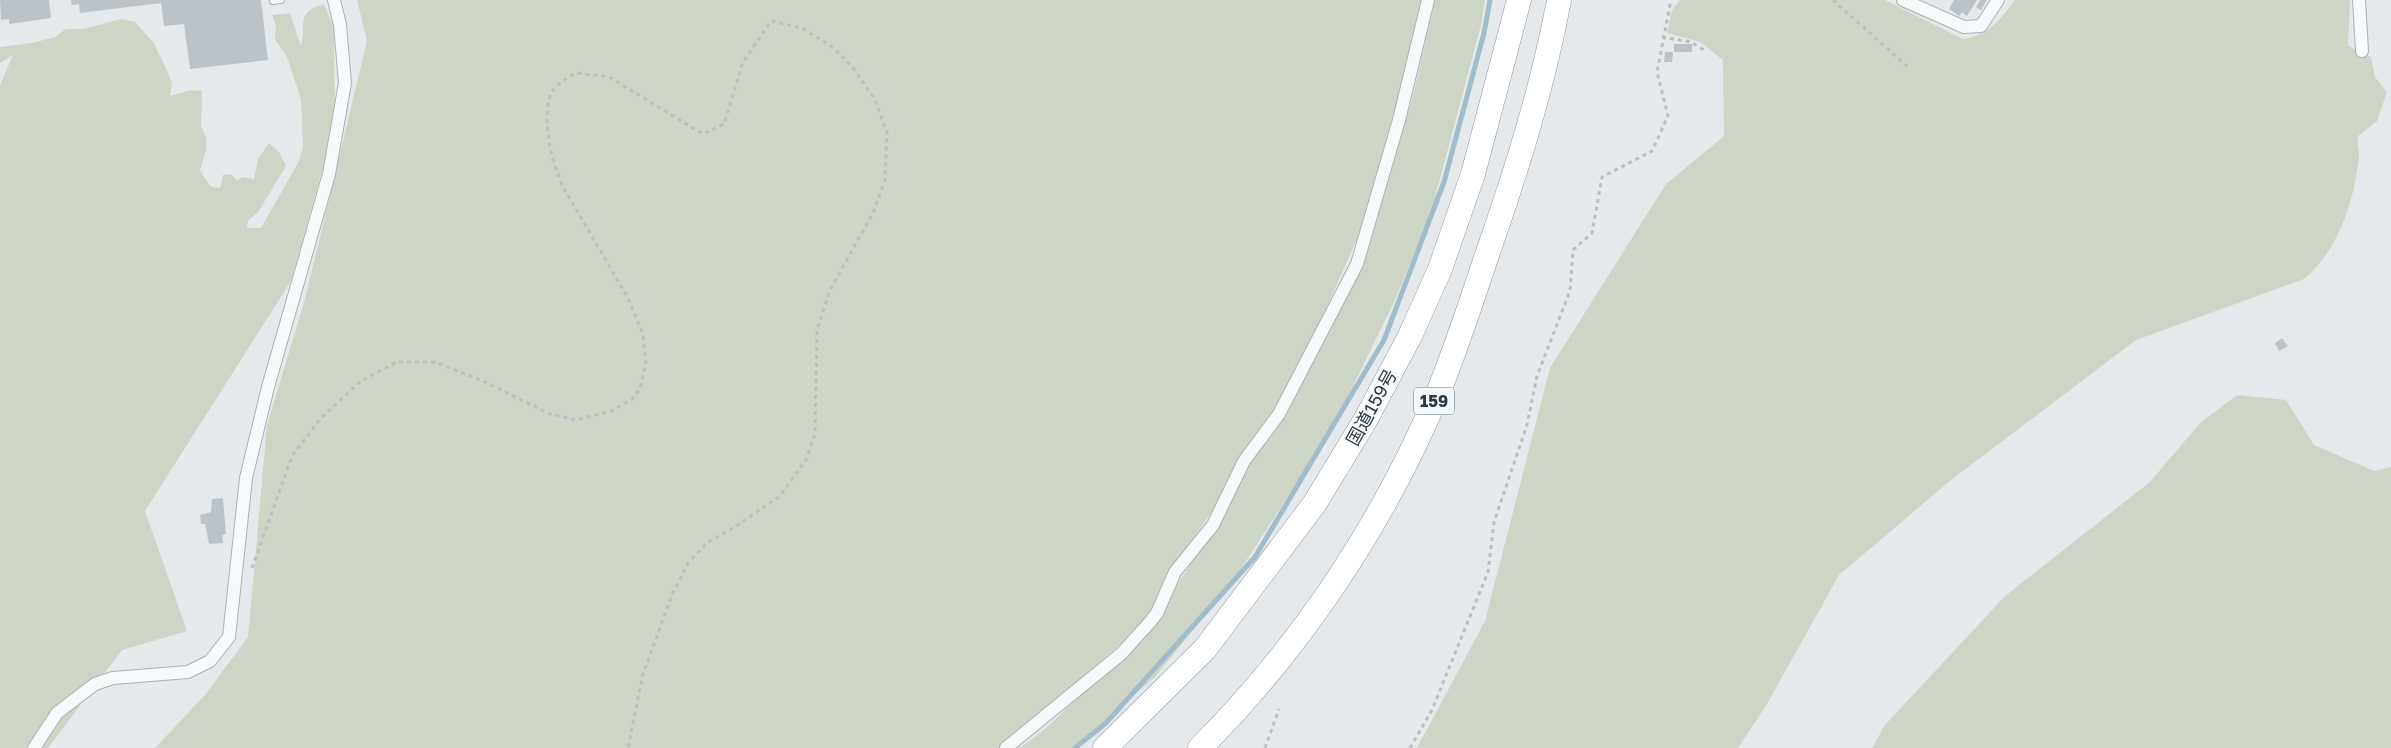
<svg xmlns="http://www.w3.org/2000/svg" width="2391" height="748" font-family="'Golos Text','Noto Sans JP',sans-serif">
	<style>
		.green { fill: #cdd5c6 }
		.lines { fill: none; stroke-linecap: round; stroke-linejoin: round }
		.stream { stroke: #a2bdc9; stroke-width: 5 }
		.building { fill: #bcc3c8 }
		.lane-casing { stroke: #aab1b5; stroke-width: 8 }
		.street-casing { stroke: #aab1b5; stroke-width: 14 }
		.highway-casing { stroke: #8d99a1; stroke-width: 25 }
		.path { stroke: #babfc3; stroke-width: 3; stroke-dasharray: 4 4; stroke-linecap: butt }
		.lane { stroke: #f7f9fa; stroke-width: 6 }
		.street { stroke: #f7f9fa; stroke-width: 12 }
		.highway { stroke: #fff; stroke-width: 24 }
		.labels { text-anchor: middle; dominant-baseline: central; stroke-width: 4; stroke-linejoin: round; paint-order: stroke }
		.shield { fill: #f4f7f9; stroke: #69727a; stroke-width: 1 }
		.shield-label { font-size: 16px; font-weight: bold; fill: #2d3943 }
		.street-label { font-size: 18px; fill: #2d3943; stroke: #f4f7f9 }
	</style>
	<rect width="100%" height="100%" fill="#e5e9eb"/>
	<path class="green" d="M357,0H1422L1403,79L1361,230L1317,329L1270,416L1221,498L1182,555L1144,624L1000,748H155L205,695L248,637L267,425L305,299L367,41Z
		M1435,0H1485L1481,25L1432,209L1395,300L1333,427L1235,578L1155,677L1074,748H1020L1046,728L1137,642L1220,522L1241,478L1271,432L1370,238L1413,96Z
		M1680,0H1885L1963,39C1988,36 2001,19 2015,0H2350L2348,45L2359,53L2371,57L2375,77L2387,92L2377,121L2358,136C2357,143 2359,149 2359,155C2355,199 2339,250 2304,279L2136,340L1951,480L1839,575L1767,704L1738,748H1417L1485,621L1550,368L1666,184L1724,136L1723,60L1700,42L1667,33L1672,10Z
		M324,4L334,29L335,125L291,281L145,511L187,631L122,650L48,748H0V85L13,55L0,63V47L32,43L55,37L66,29H83L121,19L135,22L153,42L163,62L172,82L170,96L191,90L202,91L201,126L206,137V150L200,170L210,186L220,188L223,175L231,174L237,181L242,177L254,179L258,159L269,143L279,152L286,166L258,212L248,221L247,228H261L299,161L303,147L301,99L287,57L275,39L276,26L272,15L290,13L301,46C307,22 295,13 324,4Z
		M2237,395L2286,400L2314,445L2374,471L2391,467V748H1872L1885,725L2005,596L2150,482L2200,423Z"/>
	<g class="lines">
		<path class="stream" d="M1075,748L1106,723L1255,557L1384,340L1444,182L1484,33L1490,0"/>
	</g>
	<path class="building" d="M0,0H49L51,18L9,24V19L1,20Z
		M71,0H261L268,60L190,69L184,24L164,26L161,3L80,13L79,4L72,5Z
		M1954,0H1977L1967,16L1962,12L1959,16L1949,9Z
		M1980,0H1987L1981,10L1976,7Z
		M1674,44H1692V52H1674Z
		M1665,52H1673L1672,62H1664Z
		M2282,338L2288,346L2279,351L2275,343Z
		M223,498L226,534L222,535L223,543L209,544L205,524H201L200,515L211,512L212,499Z"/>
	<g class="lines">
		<g class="lane-casing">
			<path id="lane" d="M273,1L281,0"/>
		</g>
		<g class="street-casing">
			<path id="street" d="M1903,0L1964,27L1981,26L1998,0
				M2359,0L2362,51
				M34,748L57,713L95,684L113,678L188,672L210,661L229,637L246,478L268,387L329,174L345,83L340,25L334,0
				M1006,748L1121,654L1150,622L1157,613L1175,572L1213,525L1244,461L1279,414L1357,264L1399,120L1428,0"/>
		</g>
		<g class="highway-casing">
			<path id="highway" d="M1105,748L1205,649L1315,503L1366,419L1410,336L1440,269L1473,174L1519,0
				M1200,748C1302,646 1385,521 1440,388C1458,343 1473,297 1488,252C1517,169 1543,86 1559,0"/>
		</g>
		<path class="path" d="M1833,0L1909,68
			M1662,37L1691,42L1704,50
			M252,568L292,456L321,418L361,381L397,362H435L483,381L550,414L576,420L611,411L632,399L640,389L646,363L643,334L628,298L563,187C552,162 542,124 550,96C553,86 567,78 576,73L609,77L703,134L724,124L743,62L771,21L802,28L834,48L853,68L874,98L887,132L885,180L873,213L830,290L817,330L815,434L806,460L780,496L733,528L707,543L688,563L672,595L643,674L628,748
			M1265,748L1279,709
			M1410,748L1432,710L1488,572L1494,522L1527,425L1537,376L1570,291L1573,250L1592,233L1602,177L1652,151L1668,116L1657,72L1671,0"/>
		<use href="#lane" class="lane"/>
		<use href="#street" class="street"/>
		<use href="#highway" class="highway"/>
	</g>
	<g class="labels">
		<rect class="shield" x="1414" y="387.5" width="40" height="27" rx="4"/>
		<g class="shield-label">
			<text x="1434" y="401">159</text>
		</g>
		<g class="street-label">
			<text transform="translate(1371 407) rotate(-61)">国道159号</text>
		</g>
	</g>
</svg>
